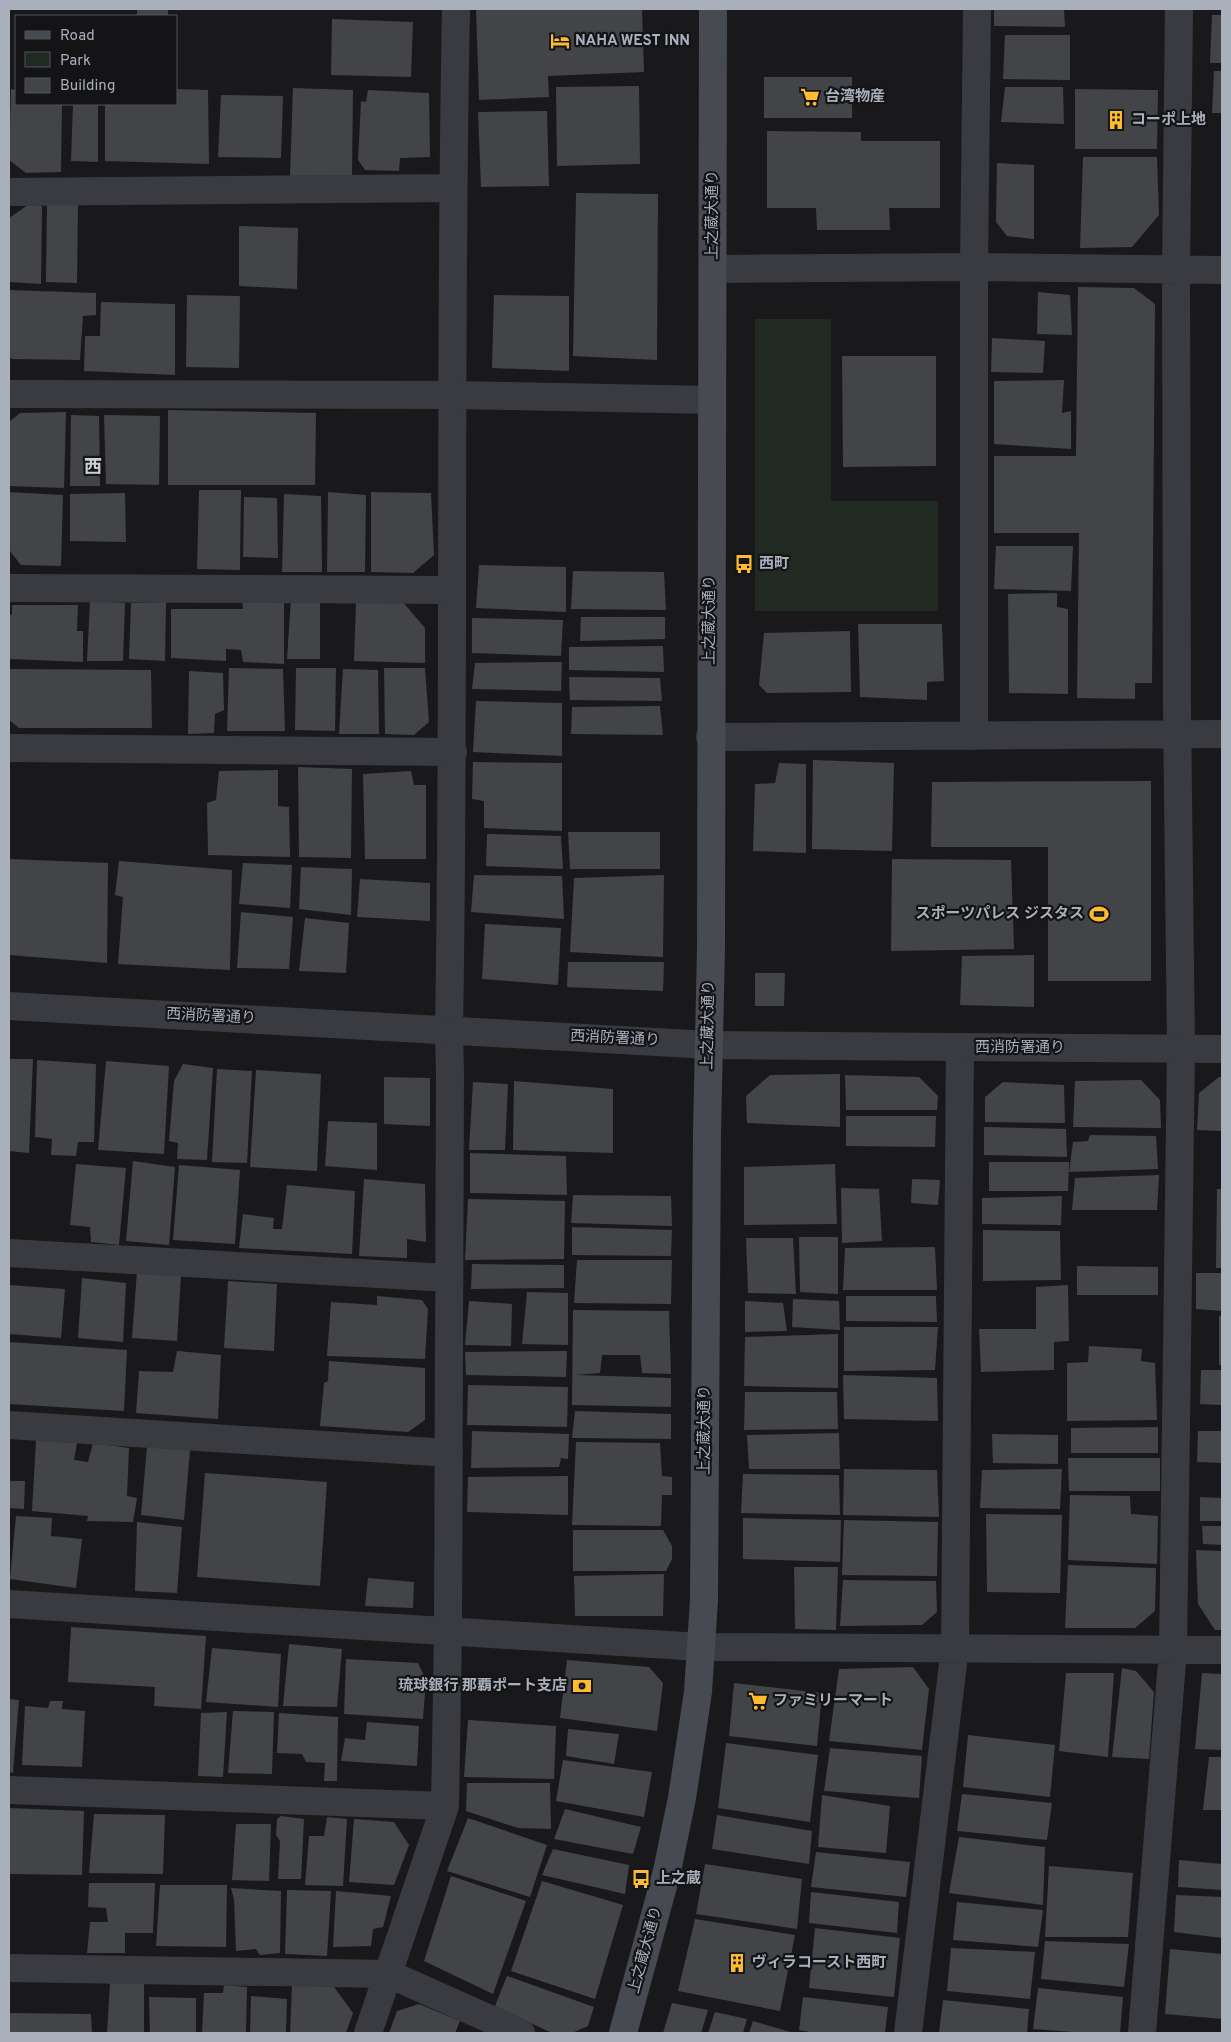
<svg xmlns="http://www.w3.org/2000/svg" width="1231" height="2042" font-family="Overpass,'Noto Sans JP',sans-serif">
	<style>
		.green { fill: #202a22 }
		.building { fill: #434448 }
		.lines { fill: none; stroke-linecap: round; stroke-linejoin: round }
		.minor { stroke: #3a3b41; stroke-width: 28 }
		.tertiary { stroke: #3a3b41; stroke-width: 28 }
		.secondary { stroke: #474a51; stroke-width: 28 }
		.labels { text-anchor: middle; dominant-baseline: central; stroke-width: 4.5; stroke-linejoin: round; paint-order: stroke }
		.poi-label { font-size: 15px; font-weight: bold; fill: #aaafbc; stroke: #141416; text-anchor: start }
		.street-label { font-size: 15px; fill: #aaafbc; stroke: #141416 }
		.quarter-label { font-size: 18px; font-weight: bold; fill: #cccfd7; stroke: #141416 }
	</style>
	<rect width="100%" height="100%" fill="#19191b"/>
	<path class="green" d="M755,319H831V501H938V611H755Z"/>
	<path class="building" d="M137,9H168V16H137Z
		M476,9H642L644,72L548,76L549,97L479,100Z
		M994,9H1064L1065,27L994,26Z
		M1212,15H1222V63H1210Z
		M332,19L413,22L411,77L331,75Z
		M1005,35H1070V80L1003,79Z
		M1214,71H1222V113H1212Z
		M764,77H852V118H764Z
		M639,86L640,164L557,166L556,87Z
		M1005,87H1063L1064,124L1001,122Z
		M293,88L353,90L352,175L290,176Z
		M11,89L16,90V104H62L61,172L26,173L9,160Z
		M176,89L208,90L209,164L105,161V104H176Z
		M1075,89L1158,90L1157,149H1075Z
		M368,90L429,93L430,157L400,158L399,171L365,170L358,160L361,101L366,102Z
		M221,95L283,96L281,158L218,157Z
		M73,104H98V162L71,161Z
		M547,111L549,186L481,187L478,112Z
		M767,131L861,132V141H940V208H889L890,230H817L816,208H767Z
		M1083,157H1157L1159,215L1132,247L1080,248Z
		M997,163L1034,165V239L1007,236L996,222Z
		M576,193L658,194L657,360L573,356Z
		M47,204H78L77,283L46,282Z
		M28,205L42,206L41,284L9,282V218Z
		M239,226L298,228L297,289L239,286Z
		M1078,287L1134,288L1155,304L1152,683H1135V699L1077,698L1079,533H994V456H1076Z
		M9,290L96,293V315L83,316L80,360L12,359L9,357Z
		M1038,292L1070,295L1072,335L1037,334Z
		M187,295L240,296L239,368L186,367Z
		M494,295L569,296V371L492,368Z
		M101,302L175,304V375L84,371L85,336H100Z
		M992,338L1045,341L1043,373L991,372Z
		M842,356H936V466L843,467Z
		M1064,380L1062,413L1071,411V449L994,444V381Z
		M168,410L316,413L315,485H168Z
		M66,412L64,488L9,486V422L20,413Z
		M71,415L99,416L100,486H70Z
		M104,415L160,416L159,485L106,484Z
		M199,490H241L240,570L197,569Z
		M9,492L63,495L61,566L21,565L9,550Z
		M328,492L366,495L365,572H327Z
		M371,492L431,493L434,555L413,573L371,572Z
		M125,493L126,542L70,541V494Z
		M284,494L321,496L322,572H282Z
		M244,497L277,498L278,558L243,557Z
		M996,546H1073L1071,591L994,589Z
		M479,565L566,567V612L476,608Z
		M573,571L664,572L666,610L571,609Z
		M1057,593V607L1068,609V694L1009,693L1008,594Z
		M291,598L320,599V659H287Z
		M242,600L284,602V664L243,662L241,650L226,649V661L171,658V609H243Z
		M90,601L125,603L123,661H87Z
		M356,601H402L425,628V663L354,661Z
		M166,602L165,661L129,659L131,603Z
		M12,605H78L77,631H83V662L9,659V616L12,614Z
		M581,617H665V639L580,641Z
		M472,618L563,620L561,656L472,653Z
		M858,624H942L944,681L927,682V700L860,697Z
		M850,631L851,692L767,693L759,685L764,633Z
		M663,646L664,672L569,670V647Z
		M562,662L561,691L472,689L475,663Z
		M229,668L283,669L285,731H227Z
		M296,668H336L335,731L295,730Z
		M384,668H425L429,722L414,735L385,734Z
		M9,669L151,670L152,728H19L9,720Z
		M343,669L378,670L379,734H339Z
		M189,671L223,673L224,710L215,714L214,733L188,734Z
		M569,677L660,678L662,701L570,700Z
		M476,701L562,703V756L473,752Z
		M660,706L663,735L571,734L572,707Z
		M813,760L894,763L892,851L812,849Z
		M473,762L562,763V831L484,828V801L472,799Z
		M779,763L806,764V853L753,851L755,784L775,783Z
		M298,767L352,769L351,858L299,857Z
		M278,770V806L289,807L290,857L208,855L207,803L216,800L219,771Z
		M411,771L414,785H426V859H365L363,774Z
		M1151,781V981H1048V847H931L932,782Z
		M568,832H660V869H570Z
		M487,834L561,836L563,869L486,866Z
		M9,859L108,863L107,963L9,955Z
		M892,859L1011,860L1014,949L891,951Z
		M119,861L232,870L230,970L118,964L123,897L115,895Z
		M243,863L292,865L290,908L239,904Z
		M301,867L352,869L351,915L299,909Z
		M474,875L562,876L564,919L471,912Z
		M664,875L663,957L570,952L574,878Z
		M360,879L430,883V921L357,917Z
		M241,912L293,917L289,969L237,968Z
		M305,918L349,923L346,973L299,971Z
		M485,924L561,928L558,985L482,979Z
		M1034,955V1007L960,1005L962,956Z
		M568,962H664L663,991L567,987Z
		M755,973H785L784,1006H755Z
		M9,1059H33L29,1153L9,1151Z
		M37,1060L96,1064L94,1142H78L76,1156L51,1155L52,1139L35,1137Z
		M106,1061L169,1066L164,1154L98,1150Z
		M183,1064L213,1068L207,1160L177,1159L178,1143L169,1141L174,1081Z
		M217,1069L252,1071L247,1163L212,1162Z
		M256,1070L321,1074L317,1171L250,1167Z
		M840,1074V1127L747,1123L746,1096L770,1075Z
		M845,1075L919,1077L938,1096L937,1110H846Z
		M384,1077L430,1078V1126L384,1124Z
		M1219,1077H1222V1131L1197,1130L1199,1093Z
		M1141,1080L1160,1100L1161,1128L1073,1127L1075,1081Z
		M514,1081L613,1089V1153L513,1150Z
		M473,1082L508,1084L505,1150H469Z
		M1003,1082L1064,1085L1065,1123L985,1122V1097Z
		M846,1116H936L935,1147L846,1146Z
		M328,1121L377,1123V1170L325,1166Z
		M984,1127L1066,1129L1067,1157L984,1155Z
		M1090,1135L1156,1136L1158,1169L1069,1172L1073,1142L1088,1141Z
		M470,1153L566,1156L567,1195L470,1193Z
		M133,1161L175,1167L169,1245L126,1241Z
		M989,1162H1069L1068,1191H989Z
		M76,1164L126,1168L119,1245L91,1242L90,1227L70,1225Z
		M835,1164L837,1224L744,1225V1167Z
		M179,1165L240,1170L235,1244L173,1240Z
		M1159,1175L1157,1210H1072L1075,1178Z
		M364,1179L425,1184L426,1242L407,1239V1258L359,1256Z
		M912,1179L940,1180L938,1205L911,1203Z
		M287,1185L355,1191L352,1254L239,1248L243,1214L274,1218L273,1229H282Z
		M841,1188L879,1189L882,1241L842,1243Z
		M1217,1189H1222V1268H1216Z
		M573,1195L671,1196L672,1226L571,1223Z
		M1062,1196L1061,1225L982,1224V1198Z
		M468,1199L565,1201L564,1259L465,1260Z
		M572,1227L672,1230L671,1256L572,1255Z
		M983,1230L1060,1231L1061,1280L983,1281Z
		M799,1237H838V1294L800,1292Z
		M746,1238H793L796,1294L748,1293Z
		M935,1247L937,1290H843L845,1248Z
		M577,1260H672L671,1304L574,1303Z
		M472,1264L564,1265V1288L471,1289Z
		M1077,1266L1158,1267V1295H1077Z
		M137,1271L181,1275L177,1341L132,1338Z
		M1196,1273H1222V1311L1196,1309Z
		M82,1278L126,1283L123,1342L78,1338Z
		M228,1281L277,1284L274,1351L224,1348Z
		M9,1285L65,1289L61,1338L9,1334Z
		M1068,1285L1069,1341L1054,1342V1370L981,1372L979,1329H1036V1287Z
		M527,1292L568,1293V1345L522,1344Z
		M377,1296L422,1300L428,1309L425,1359L327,1356L331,1302L377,1305Z
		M846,1296H936L937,1322L846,1321Z
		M793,1299L839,1301L840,1330L792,1327Z
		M469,1301L512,1304L511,1346L465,1345Z
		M745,1301L783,1303L787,1331L745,1332Z
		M573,1310L669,1311L671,1374L642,1373L640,1355H602L600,1373L576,1375L671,1378V1407L572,1405Z
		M1219,1316H1222V1365H1219Z
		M844,1327H938L935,1370L844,1371Z
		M838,1334V1388L744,1386L745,1337Z
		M9,1342L127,1350L124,1411L9,1404Z
		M1089,1346L1142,1349L1141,1361L1155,1363L1157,1420L1067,1421V1363L1088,1362Z
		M177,1351L221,1355L218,1419L136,1413L139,1371L173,1372Z
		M567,1351L566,1377L466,1375L465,1352Z
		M329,1361L425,1368V1420L408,1432L320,1426L324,1383L328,1381Z
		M1201,1370H1222V1405L1200,1404Z
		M843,1375L937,1378L938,1421L844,1419Z
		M468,1385L568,1387L567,1427L467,1425Z
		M745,1392H837L838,1429L744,1430Z
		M575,1411L671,1414V1439L572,1438Z
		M1158,1427V1453H1071V1428Z
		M472,1431L569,1434L568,1459L561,1458L559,1467L471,1468Z
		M1198,1431H1222V1463L1197,1462Z
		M839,1433L840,1469H749L747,1435Z
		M992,1434L1058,1435V1464L993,1463Z
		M36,1440L77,1443L74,1460L88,1462L93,1443L129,1448L127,1496L137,1498L133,1522L87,1521L88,1516L32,1511Z
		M576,1442L660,1443L662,1476L672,1477V1495H662L661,1526L572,1525Z
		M147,1447L190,1450L184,1520L141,1515Z
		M1068,1458H1160V1491H1069Z
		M844,1469L937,1470L939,1517L843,1515Z
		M1062,1469L1060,1509L980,1508L982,1470Z
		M205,1473L327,1482L320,1586L197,1577Z
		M743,1474L839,1475L840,1515L741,1513Z
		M568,1476V1515L467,1512L468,1477Z
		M9,1481H25L24,1509L9,1508Z
		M1070,1495L1130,1496L1131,1514L1158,1516L1157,1564L1068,1560Z
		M1200,1497L1222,1498V1521H1200Z
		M986,1514L1062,1515L1060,1593L987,1592Z
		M16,1516L52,1518L51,1536L82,1539L76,1588L10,1579Z
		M743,1518L841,1520L840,1562L743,1559Z
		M844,1520L938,1522L937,1576L842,1575Z
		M137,1522L182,1527L177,1593L135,1591Z
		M1202,1526H1222V1545L1203,1544Z
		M573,1530H663L672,1546V1559L666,1571H573Z
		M1196,1550L1222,1551V1630H1215L1198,1604Z
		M1068,1565L1156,1568L1155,1611L1135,1628H1065Z
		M794,1567H838L836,1630L795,1629Z
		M664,1574L663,1616H575L574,1576Z
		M368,1578L414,1582L413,1608L365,1606Z
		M843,1580L936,1581L937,1612L922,1625L840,1626Z
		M71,1627L206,1636L201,1709L154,1706L155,1687L68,1682Z
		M289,1644L342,1649L337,1707L283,1706Z
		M212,1648L281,1654L278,1707L206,1702Z
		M346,1659L418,1663L426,1680L423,1719L344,1714Z
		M567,1660L649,1667L663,1683L657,1731L560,1718Z
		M913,1667L929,1689L922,1750L829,1741L839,1669Z
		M1122,1668L1136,1671L1154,1692L1149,1759L1112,1757Z
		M1066,1673H1114L1108,1757L1059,1751Z
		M1202,1673L1222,1674V1750L1195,1749Z
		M734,1683L822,1693L817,1746L729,1736Z
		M9,1699L19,1700L13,1773L9,1772Z
		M50,1701H63L62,1709L85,1711L82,1767L22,1765L25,1706L48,1708Z
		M233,1711L274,1712L272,1774L228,1773Z
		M227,1712L223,1777L198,1776L201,1713Z
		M279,1713L338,1717L337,1781H324L325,1763L306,1762L302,1754L277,1753Z
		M468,1720L556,1726L554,1779L464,1777Z
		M367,1722L419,1726L417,1766L341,1761L345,1738L365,1740Z
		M568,1729L619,1734L614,1764L566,1756Z
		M968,1735L1055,1745L1050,1797L963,1787Z
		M726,1743L818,1755L810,1822L718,1808Z
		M830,1748L922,1756L919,1798L824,1791Z
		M1209,1757H1222V1810H1203Z
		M563,1760L652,1772L644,1817L556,1801Z
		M467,1783H550L551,1829L518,1828L466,1811Z
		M962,1794L1052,1803L1047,1840L957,1831Z
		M822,1795L890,1806L886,1853L818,1847Z
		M9,1808L84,1811L82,1875L9,1874Z
		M565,1809L641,1827L633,1854L554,1839Z
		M94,1814L165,1815L163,1874L89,1873Z
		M717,1815L812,1831L809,1864L712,1849Z
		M281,1816L304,1819L301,1879H278L280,1841L276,1835L277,1819Z
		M327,1817L347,1819L343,1886L305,1885L309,1836H324Z
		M468,1818L547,1845L530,1897L447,1871Z
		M354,1819L394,1822L409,1845L394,1885L349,1882Z
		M236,1824H271L269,1881L232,1880Z
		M959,1837L1045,1847L1043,1905L949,1893Z
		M553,1849L629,1865L625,1894L542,1875Z
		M816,1852L910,1862L906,1897L811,1887Z
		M1179,1860L1222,1864V1890L1178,1887Z
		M705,1864L802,1879L797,1929L696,1914Z
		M1049,1866L1133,1873L1128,1937H1045Z
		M451,1876L526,1901L493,1994L424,1961Z
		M542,1881L623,1905L595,1999L511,1971Z
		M89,1883H155L153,1933H125V1953H87L90,1922H108L106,1908L88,1907Z
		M160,1885H227L226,1947L156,1946Z
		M231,1888L281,1891L280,1953L260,1955L256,1949L236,1951L234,1900Z
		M287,1890L331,1891L327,1956L285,1954Z
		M336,1891L391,1896L383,1927L373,1929L371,1946L333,1947Z
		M811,1892L899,1902L897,1933L809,1923Z
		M1176,1895L1222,1897V1938L1174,1932Z
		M957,1902L1043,1910L1038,1947L953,1940Z
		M695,1919L795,1935L780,2011L678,1991Z
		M815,1928L900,1938L894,1997L809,1988Z
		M1045,1941L1129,1944L1124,1987L1041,1979Z
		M951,1948L1035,1952L1030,1999L947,1991Z
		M1170,1949L1222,1954V2019L1165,2014Z
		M507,1976L594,2007L588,2026L572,2033H552L495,2006Z
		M110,1983H144V2033H107Z
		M224,1985L247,1987L246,2033H202L204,1993H223Z
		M292,1985L334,1987L353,2013L346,2033H290Z
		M1038,1988L1123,1997L1120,2033H1085L1033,2029Z
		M251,1996L287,1999L286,2033H250Z
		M149,1997L196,1998V2033H150Z
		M803,1997L888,2007L885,2033H815L799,2030Z
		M943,2000L1029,2009L1027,2033H939Z
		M672,2003L708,2010L701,2033H663Z
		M419,2004L460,2021L455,2033H389L397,2011Z
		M715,2012L747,2019L743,2033H708Z
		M9,2013L91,2014L92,2033H9Z
		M753,2021L794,2033H749Z"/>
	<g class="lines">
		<path class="minor" d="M9,192L452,188
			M713,269L974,267L1222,270
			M9,588L451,590
			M974,736V267L977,9
			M710,737L1222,734
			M9,748L453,752
			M9,1253L449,1278
			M9,1425L449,1453
			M9,1604L701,1647L1222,1650
			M9,1790L445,1806
			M9,1968L389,1974L521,2033
			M368,2033L445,1806L448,1632L450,1073L449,1030C455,689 449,349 456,9
			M908,2033L955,1648L960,1047
			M1142,2033L1173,1650L1181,1049L1177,709L1176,270L1179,9"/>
		<path class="tertiary" d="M9,394L452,395L711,400
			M9,1006L710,1045L1222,1049"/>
		<path class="secondary" d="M623,2033L667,1871L682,1798L698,1692L704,1600L707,1133L711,947L713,9"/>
	</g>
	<defs>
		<g id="hotel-bare" transform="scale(1.5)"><path d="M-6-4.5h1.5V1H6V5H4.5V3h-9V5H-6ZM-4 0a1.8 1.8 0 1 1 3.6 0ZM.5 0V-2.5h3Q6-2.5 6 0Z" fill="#febb2e" stroke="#141416" stroke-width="2.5" paint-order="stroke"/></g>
		<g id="supermarket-bare" transform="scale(1.5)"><path d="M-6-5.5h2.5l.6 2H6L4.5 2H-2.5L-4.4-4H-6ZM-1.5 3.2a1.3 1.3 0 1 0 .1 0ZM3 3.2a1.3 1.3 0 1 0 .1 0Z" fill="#febb2e" stroke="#141416" stroke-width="2.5" paint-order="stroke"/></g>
		<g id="building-bare" transform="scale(1.5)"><path d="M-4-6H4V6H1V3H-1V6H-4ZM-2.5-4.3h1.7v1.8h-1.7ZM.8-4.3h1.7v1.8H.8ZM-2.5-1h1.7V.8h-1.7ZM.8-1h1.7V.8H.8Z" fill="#febb2e" stroke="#141416" stroke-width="2.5" paint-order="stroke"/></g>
		<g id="bus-bare" transform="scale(1.5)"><path d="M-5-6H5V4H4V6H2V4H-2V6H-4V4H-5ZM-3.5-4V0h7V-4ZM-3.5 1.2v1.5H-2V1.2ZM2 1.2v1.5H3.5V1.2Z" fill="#febb2e" stroke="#141416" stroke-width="2.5" paint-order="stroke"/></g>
		<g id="stadium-bare" transform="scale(1.5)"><path d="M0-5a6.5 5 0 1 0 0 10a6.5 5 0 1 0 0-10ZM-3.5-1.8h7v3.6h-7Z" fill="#febb2e" stroke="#141416" stroke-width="2.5" paint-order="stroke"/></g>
		<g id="bank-bare" transform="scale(1.5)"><path d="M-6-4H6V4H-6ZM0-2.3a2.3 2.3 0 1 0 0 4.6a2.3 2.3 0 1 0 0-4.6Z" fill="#febb2e" stroke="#141416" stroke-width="2.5" paint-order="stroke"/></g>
	</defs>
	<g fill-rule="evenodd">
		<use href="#hotel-bare" x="560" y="41"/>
		<use href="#supermarket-bare" x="810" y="97"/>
		<use href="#building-bare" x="1116" y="120"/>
		<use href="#bus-bare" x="744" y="564"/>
		<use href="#stadium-bare" x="1099" y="914"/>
		<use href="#bank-bare" x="582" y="1686"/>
		<use href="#supermarket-bare" x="758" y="1701"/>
		<use href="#bus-bare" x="641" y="1879"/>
		<use href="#building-bare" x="737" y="1963"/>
	</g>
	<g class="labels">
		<g class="poi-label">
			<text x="575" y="41">NAHA WEST INN</text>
			<text x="825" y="97">台湾物産</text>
			<text x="1131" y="120">コーポ上地</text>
			<text x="759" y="564">西町</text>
			<text x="1084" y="914" text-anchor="end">スポーツパレス ジスタス</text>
			<text x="567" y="1686" text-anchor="end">琉球銀行 那覇ポート支店</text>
			<text x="773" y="1701">ファミリーマート</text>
			<text x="656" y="1879">上之蔵</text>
			<text x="752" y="1963">ヴィラコースト西町</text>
		</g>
		<g class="street-label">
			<text transform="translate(713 215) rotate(-90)">上之蔵大通り</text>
			<text transform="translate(710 620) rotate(-90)">上之蔵大通り</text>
			<text transform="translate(211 1017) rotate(3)">西消防署通り</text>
			<text transform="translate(709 1025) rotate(-89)">上之蔵大通り</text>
			<text transform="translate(615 1039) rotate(3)">西消防署通り</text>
			<text x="1020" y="1048">西消防署通り</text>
			<text transform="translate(705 1430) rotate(-90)">上之蔵大通り</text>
			<text transform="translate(646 1950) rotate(-75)">上之蔵大通り</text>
		</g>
		<g class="quarter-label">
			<text x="93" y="468">西</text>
		</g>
	</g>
	<rect width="1231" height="2042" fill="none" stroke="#aaafbc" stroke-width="20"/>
	<rect x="15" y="15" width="162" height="90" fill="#141416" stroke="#505258"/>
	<rect x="25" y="31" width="25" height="8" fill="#474a51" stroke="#505258"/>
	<text x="60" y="40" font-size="15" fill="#aaafbc">Road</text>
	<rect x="25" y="52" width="25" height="15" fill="#202a22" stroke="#505258"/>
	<text x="60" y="65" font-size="15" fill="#aaafbc">Park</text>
	<rect x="25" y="78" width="25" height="15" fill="#434448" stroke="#505258"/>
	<text x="60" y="90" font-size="15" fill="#aaafbc">Building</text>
</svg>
